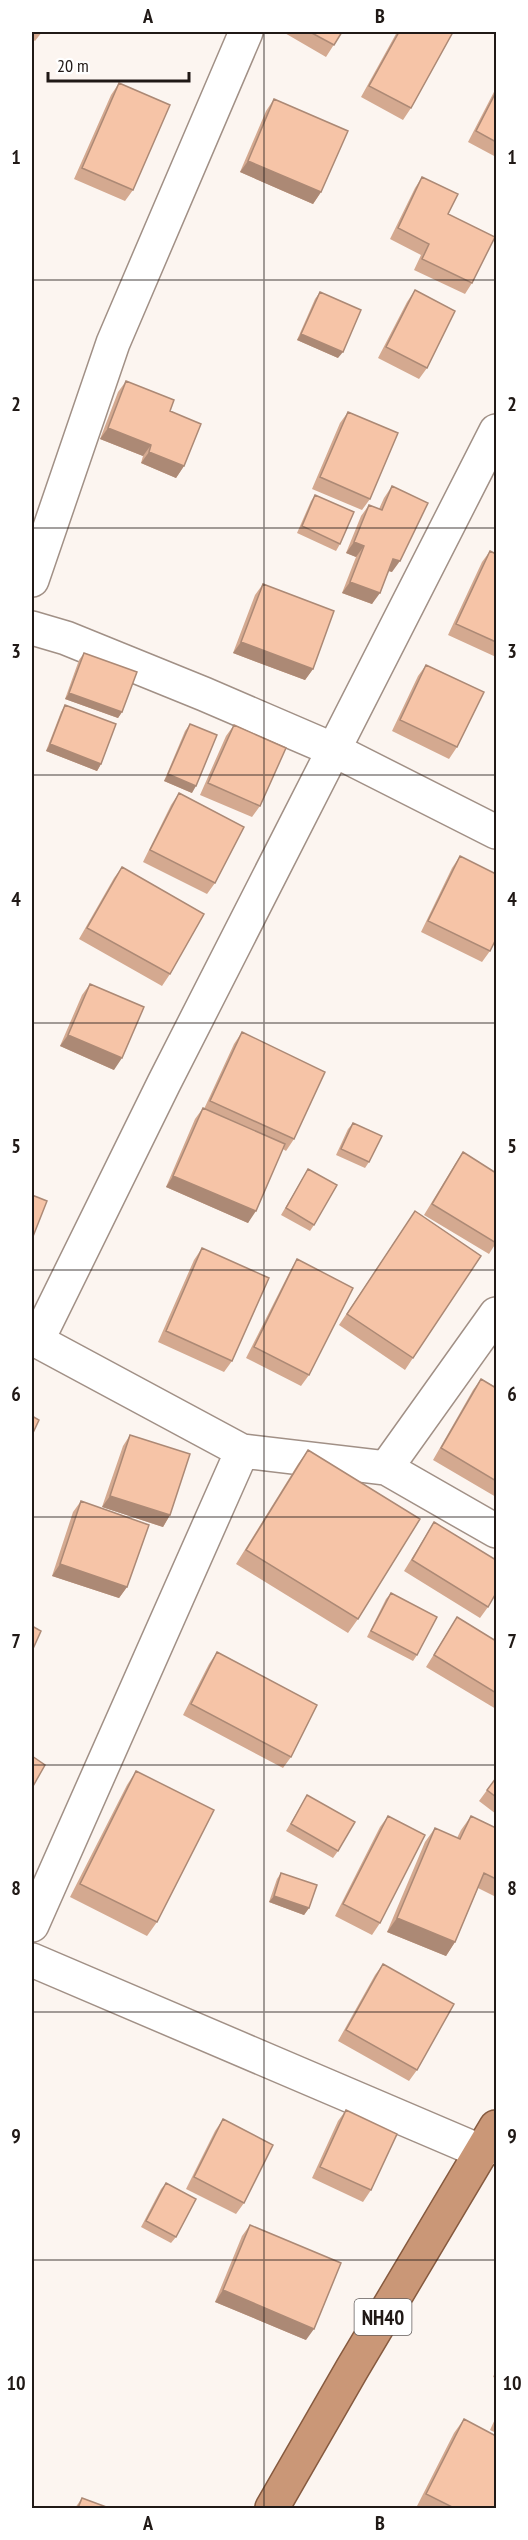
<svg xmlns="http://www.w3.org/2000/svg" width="528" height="2540" font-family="'PT Sans Narrow',sans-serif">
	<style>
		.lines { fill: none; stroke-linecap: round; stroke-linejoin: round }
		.minor-casing { stroke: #a19086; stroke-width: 36 }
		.trunk-casing { stroke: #865a3f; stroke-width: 36 }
		.minor { stroke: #fff; stroke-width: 33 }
		.trunk { stroke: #ca9777; stroke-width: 33 }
		.wall { fill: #d4a990 }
		.shaded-wall { fill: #ac8975 }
		.building { fill: #f6c4a7; stroke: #ac8975; stroke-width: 1.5 }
		.grid { fill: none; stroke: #201916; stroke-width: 1.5; stroke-opacity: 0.55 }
		.labels { text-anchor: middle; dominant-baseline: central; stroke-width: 6; stroke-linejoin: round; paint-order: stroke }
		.shield { fill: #fff; stroke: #635e5c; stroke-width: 1.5 }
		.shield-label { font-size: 21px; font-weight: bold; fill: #201916 }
		.neatline { fill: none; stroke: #201916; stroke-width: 2 }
		.grid-label { font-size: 20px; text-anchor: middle; font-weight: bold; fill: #201916 }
	</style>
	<rect width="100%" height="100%" fill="#fcf5f0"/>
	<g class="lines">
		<g class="minor-casing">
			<path id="minor" d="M32,580L113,343L246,32
				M32,628L66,638L204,694L334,750L496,832
				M32,1338L242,1451L386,1468L496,1531
				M37,1341L164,1083L496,431
				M386,1468L496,1314
				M32,1925L242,1451
				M32,1960L482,2152"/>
		</g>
		<g class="trunk-casing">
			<path id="trunk" d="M272,2508L352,2369L496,2127"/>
		</g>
		<use href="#minor" class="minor"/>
		<use href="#trunk" class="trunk"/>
	</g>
	<path class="wall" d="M32,32H42L35,41L32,39Z
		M283,32H342L326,57Z
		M397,32H453L411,108L403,120L361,97Z
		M119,83L133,190L125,201L74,179L111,95Z
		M496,88V157L468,142Z
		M274,99L321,192L313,204L240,172L266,111Z
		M422,177L448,214L472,283L465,294L414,270L421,255L390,239L415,188Z
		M415,290L427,368L419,379L378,358L407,302Z
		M320,292L338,358L297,340L315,299Z
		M126,381L184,466L176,478L141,463L143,456L100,439L118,392Z
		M348,412L370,499L362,510L312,489L340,423Z
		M392,486V572L389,571L372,604L342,593L356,557L346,553L361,516L369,505L379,509L384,498Z
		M315,495L340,544L336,551L297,533L311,501Z
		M490,551L496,554V657L448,635L482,562Z
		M263,584L313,669L305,680L233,653L255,595Z
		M84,653L122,712L118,718L65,699L79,660Z
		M426,665L457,747L449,759L392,731L418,676Z
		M65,705L101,764L97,771L46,751L61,712Z
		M190,724L192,793L164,781L185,731Z
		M234,725L260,806L252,817L200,795L226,736Z
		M179,793L215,883L207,894L143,862L171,805Z
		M460,856L490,951L482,962L421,932L452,868Z
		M122,867L170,974L162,986L79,939L114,878Z
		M90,984L114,1070L60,1046L82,995Z
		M242,1032L294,1139L286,1151L283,1149L248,1223L166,1187L195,1119L203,1108L204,1109L234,1044Z
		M353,1123L369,1162L365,1168L336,1155L348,1129Z
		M463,1152L496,1243L489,1254L424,1215L455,1164Z
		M308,1169L314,1225L310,1231L281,1215Z
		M415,1211L481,1256L405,1370L339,1325Z
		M202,1248L232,1361L224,1372L158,1342L194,1260Z
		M297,1259L309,1375L301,1386L246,1358L290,1271Z
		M481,1379L494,1386L496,1381V1497L433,1460L473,1390Z
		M130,1435L170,1515L163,1527L102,1507L123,1446Z
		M308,1450L358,1619L348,1633L236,1564L298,1464Z
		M81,1501L127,1587L119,1598L52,1576L73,1512Z
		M434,1522L488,1607L480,1618L404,1571Z
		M391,1593L417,1655L413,1661L367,1637L386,1599Z
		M457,1617L496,1641V1709L426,1667Z
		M217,1652L291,1757L283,1768L183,1715L209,1664Z
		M136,1771L157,1922L147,1936L70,1897L127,1785Z
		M496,1778V1814L479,1801Z
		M307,1795L338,1851L333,1858L286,1831Z
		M388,1816L380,1923L372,1935L335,1916L380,1827Z
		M471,1816L496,1828V1897L478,1888L455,1942L446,1956L387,1932L425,1842L435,1828L457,1838L461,1830Z
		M281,1873L309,1908L304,1915L269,1902L277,1879Z
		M383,1964L417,2070L409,2081L338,2041L375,1975Z
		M346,2110L371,2190L363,2202L312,2178L338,2121Z
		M223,2119L244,2203L236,2214L186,2189L215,2131Z
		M166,2183L176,2237L171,2243L141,2227L161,2189Z
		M250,2225L306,2340L215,2302L242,2236Z
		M496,2370V2378L493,2377Z
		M496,2417V2433L490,2430Z
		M464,2419L496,2508H416L454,2433Z
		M82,2498L109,2508H75Z"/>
	<path class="shaded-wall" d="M248,161L321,192L313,204L240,172Z
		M301,334L343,352L338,358L297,340Z
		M108,428L151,445L143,456L100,439Z
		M149,452L184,466L176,478L141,463Z
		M354,542L364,546L356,557L346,553Z
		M393,559L400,561L392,572L385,570Z
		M350,582L380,593L372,604L342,593Z
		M241,642L313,669L305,680L233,653Z
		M69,693L122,712L118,718L65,699Z
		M50,744L101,764L97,771L46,751Z
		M168,774L196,786L192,793L164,781Z
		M68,1035L122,1058L114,1070L60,1046Z
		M173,1176L256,1211L248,1223L166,1187Z
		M110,1496L170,1515L163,1527L102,1507Z
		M60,1564L127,1587L119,1598L52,1576Z
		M274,1896L309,1908L304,1915L269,1902Z
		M397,1918L455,1942L446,1956L387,1932Z
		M223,2290L314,2329L306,2340L215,2302Z"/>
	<path class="building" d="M310,32H342L334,45Z
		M399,32H453L411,108L369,86Z
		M119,83L170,105L133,190L82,168Z
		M496,92V142L476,131Z
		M274,99L348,131L321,192L248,161Z
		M422,177L458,194L448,214L495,237L472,283L422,259L429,244L398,228Z
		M415,290L455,311L427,368L386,347Z
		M320,292L361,310L343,352L301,334Z
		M126,381L174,400L170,411L201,424L184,466L149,452L151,445L108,428Z
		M348,412L398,433L370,499L320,477Z
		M392,486L428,503L400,561L393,559L380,593L350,582L364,546L354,542L369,505L382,510Z
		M315,495L354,512L340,544L302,526Z
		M490,551L496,554V642L456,624Z
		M263,584L334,611L313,669L241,642Z
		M84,653L137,672L122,712L69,693Z
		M426,665L484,692L457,747L400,720Z
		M65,705L116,724L101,764L50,744Z
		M190,724L217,735L196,786L168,774Z
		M234,725L286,748L260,806L208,783Z
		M179,793L244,827L215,883L150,850Z
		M460,856L496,874V939L490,951L428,921Z
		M122,867L204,914L170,974L87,928Z
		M90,984L144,1007L122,1058L68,1035Z
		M242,1032L325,1072L294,1139L210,1101Z
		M203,1108L285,1144L256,1211L173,1176Z
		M353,1123L382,1136L369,1162L341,1149Z
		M463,1152L496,1173V1243L432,1204Z
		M308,1169L337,1185L314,1225L286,1208Z
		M32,1195L47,1201L32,1239Z
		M415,1211L481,1256L413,1358L347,1314Z
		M202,1248L269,1278L232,1361L166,1331Z
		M297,1259L353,1288L309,1375L254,1347Z
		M481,1379L496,1388V1481L441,1448Z
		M32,1416L39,1420L32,1435Z
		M130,1435L190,1454L170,1515L110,1496Z
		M308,1450L420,1519L358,1619L246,1550Z
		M81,1501L149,1525L127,1587L60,1564Z
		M434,1522L496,1560V1593L488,1607L412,1560Z
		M391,1593L437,1617L417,1655L371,1631Z
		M457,1617L496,1641V1693L434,1655Z
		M32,1626L41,1631L32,1651Z
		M217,1652L317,1705L291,1757L191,1704Z
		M32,1756L45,1765L32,1788Z
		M136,1771L214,1810L157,1922L80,1884Z
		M496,1778V1797L487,1790Z
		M307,1795L355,1822L338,1851L291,1824Z
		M388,1816L425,1835L380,1923L343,1904Z
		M471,1816L496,1828V1879L484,1873L455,1942L397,1918L435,1828L460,1839Z
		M281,1873L317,1885L309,1908L274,1896Z
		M383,1964L454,2004L417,2070L346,2030Z
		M346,2110L397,2134L371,2190L320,2167Z
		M223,2119L273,2145L244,2203L194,2177Z
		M166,2183L196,2199L176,2237L146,2221Z
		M250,2225L341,2263L314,2329L223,2290Z
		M464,2419L496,2436V2508H454L426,2494Z
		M82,2498L109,2508H78Z"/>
	<path class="grid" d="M264,32V2508M32,280H496M32,528H496M32,775H496M32,1023H496M32,1270H496M32,1517H496M32,1765H496M32,2012H496M32,2260H496"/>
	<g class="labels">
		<rect class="shield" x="354.5" y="2299" width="57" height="36" rx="4.5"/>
		<g class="shield-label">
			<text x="383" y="2317">NH40</text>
		</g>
	</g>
	<rect width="528" height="2540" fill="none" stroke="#ffffff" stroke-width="66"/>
	<path d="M48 72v9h141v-9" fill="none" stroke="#201916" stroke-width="3"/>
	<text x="57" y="72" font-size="18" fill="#201916" stroke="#ffffff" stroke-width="4.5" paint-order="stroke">20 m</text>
	<rect x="33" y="33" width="462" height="2474" class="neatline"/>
	<g class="grid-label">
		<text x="148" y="23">A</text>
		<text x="380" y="23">B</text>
		<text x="16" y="164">1</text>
		<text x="512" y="164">1</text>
		<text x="16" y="411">2</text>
		<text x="512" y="411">2</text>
		<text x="16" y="658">3</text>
		<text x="512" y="658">3</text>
		<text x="16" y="906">4</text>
		<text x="512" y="906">4</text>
		<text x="16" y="1153">5</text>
		<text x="512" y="1153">5</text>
		<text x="16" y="1401">6</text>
		<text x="512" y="1401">6</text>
		<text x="16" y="1648">7</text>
		<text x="512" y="1648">7</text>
		<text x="16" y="1895">8</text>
		<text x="512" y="1895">8</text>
		<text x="16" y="2143">9</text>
		<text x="512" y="2143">9</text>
		<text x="16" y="2390">10</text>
		<text x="512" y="2390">10</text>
		<text x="148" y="2530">A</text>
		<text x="380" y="2530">B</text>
	</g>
</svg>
